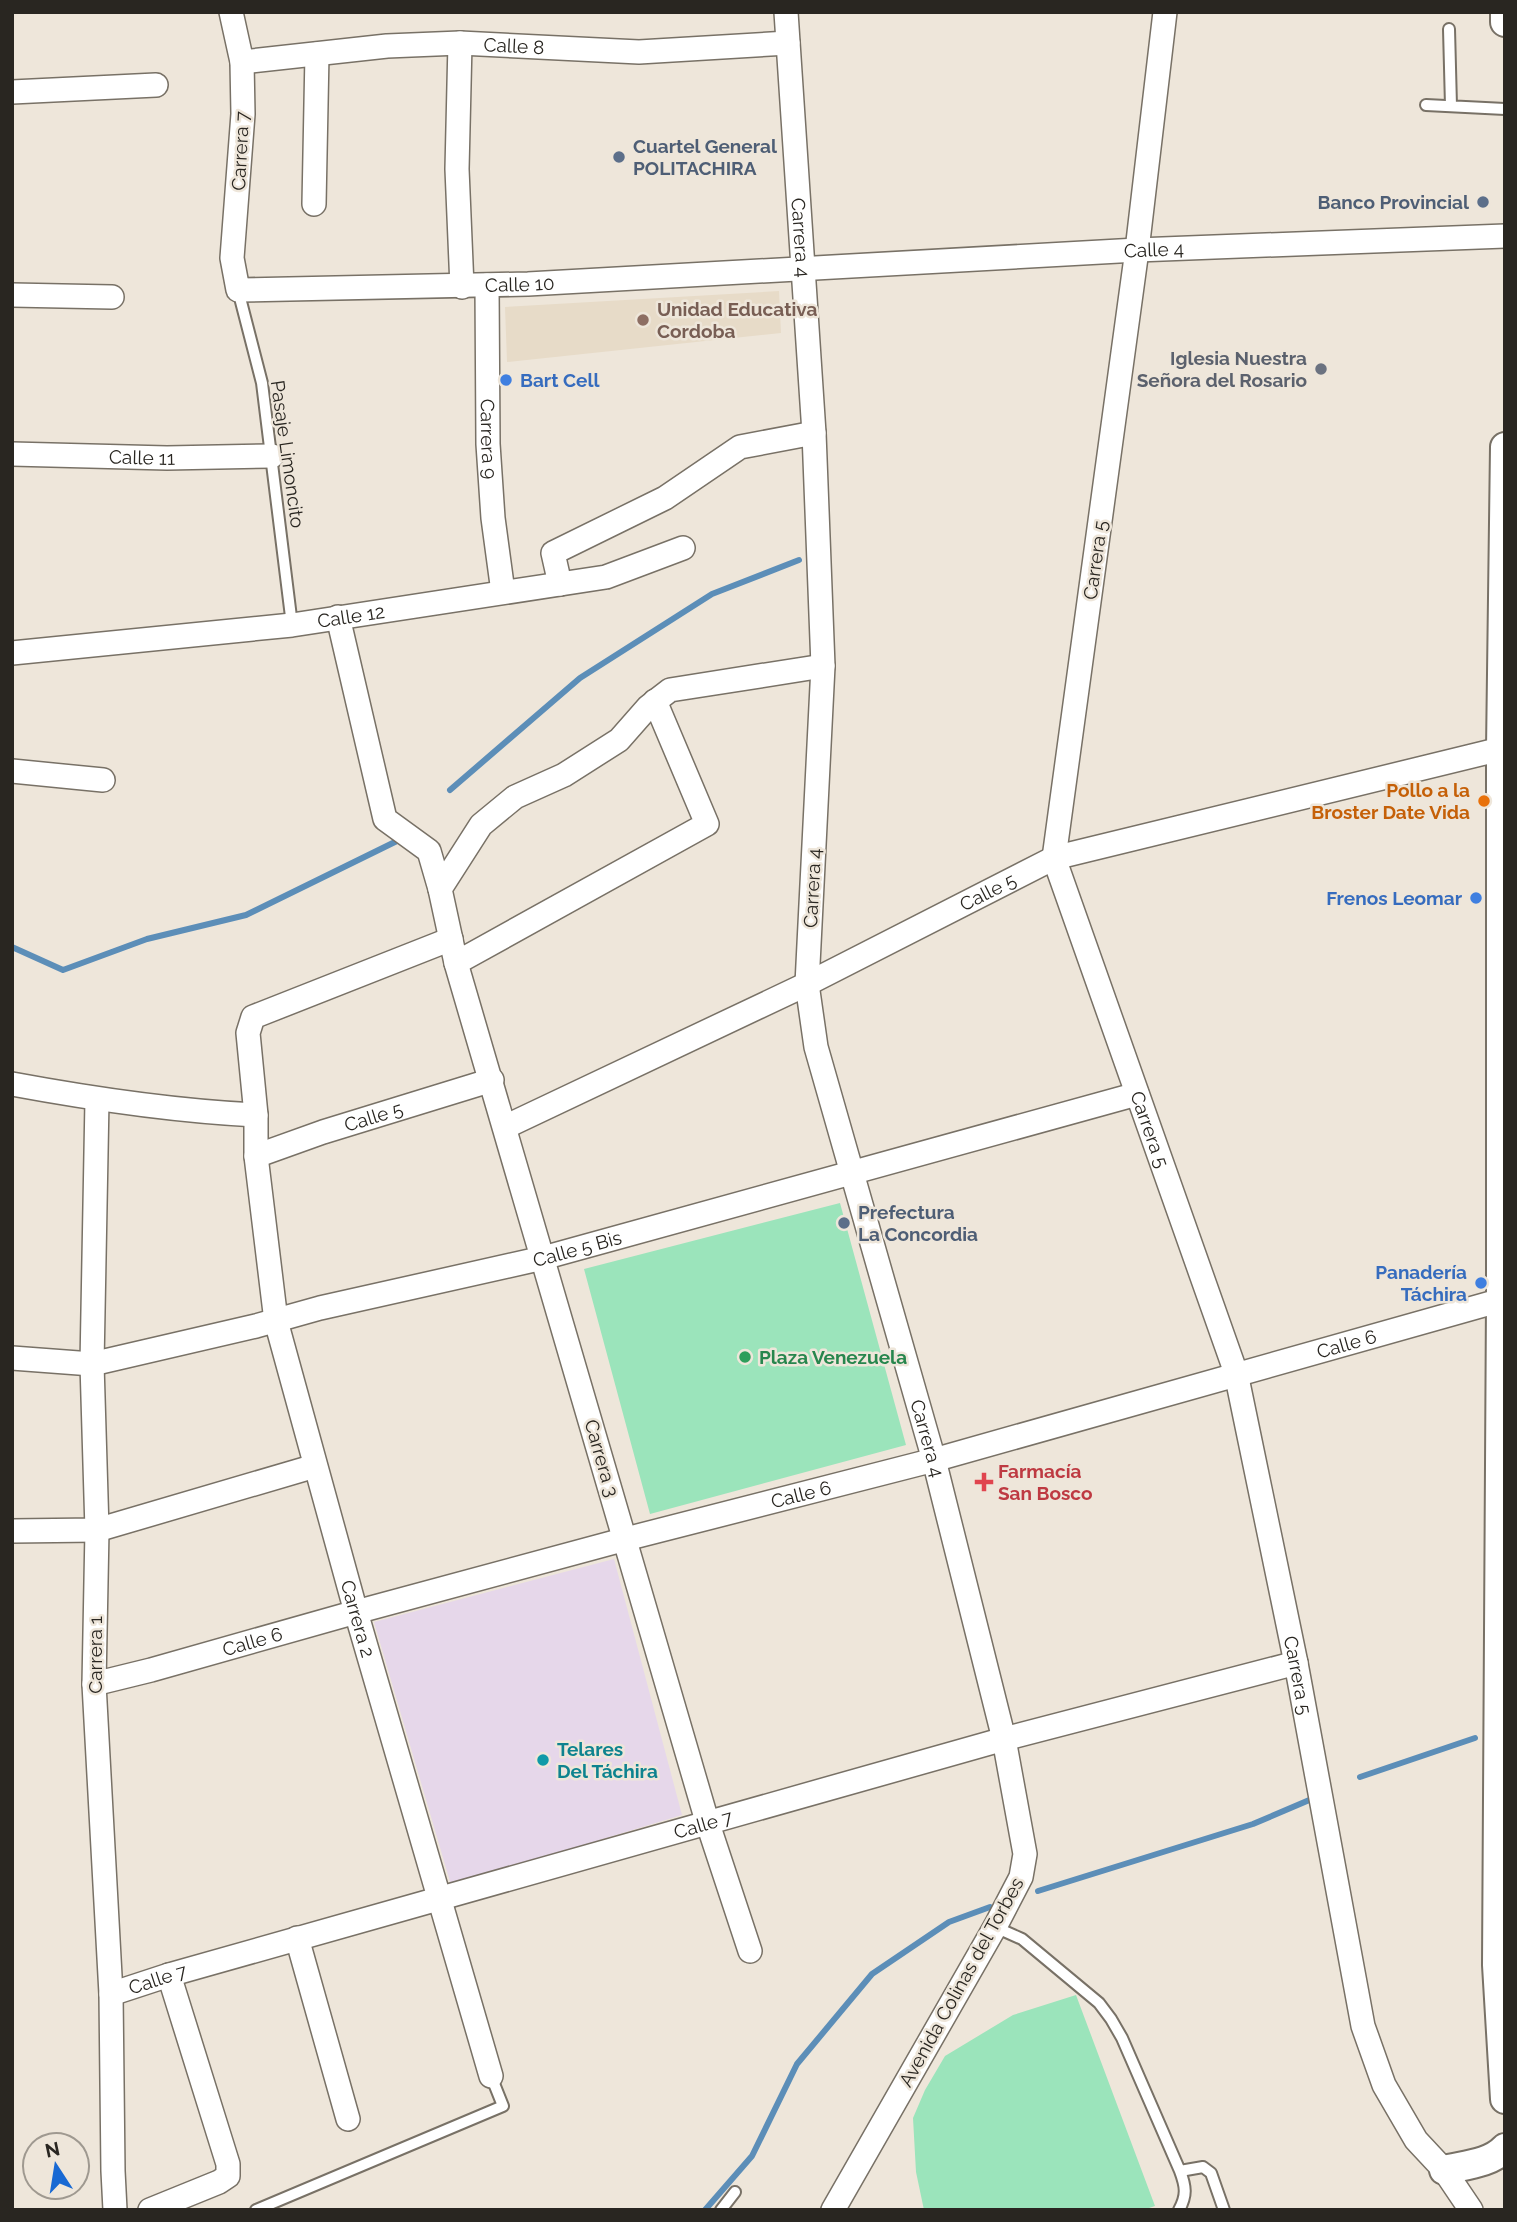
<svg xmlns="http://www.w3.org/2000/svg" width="1517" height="2222" font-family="Raleway,sans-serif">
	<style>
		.built { fill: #e7dbc8 }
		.industrial { fill: #e6d7ea }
		.green { fill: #9be4bb }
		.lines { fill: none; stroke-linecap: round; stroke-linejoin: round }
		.stream { stroke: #5c8eb8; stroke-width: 6 }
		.service-casing { stroke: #787166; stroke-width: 14 }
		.minor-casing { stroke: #787166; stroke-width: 26 }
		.tertiary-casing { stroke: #787166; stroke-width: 32 }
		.service { stroke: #fff; stroke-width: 10 }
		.minor { stroke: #fff; stroke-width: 23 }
		.tertiary { stroke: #fff; stroke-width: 28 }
		.service-dot { fill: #5c6f8a; stroke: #eee6da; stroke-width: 2.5 }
		.education-dot { fill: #8d6e63; stroke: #eee6da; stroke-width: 2.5 }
		.worship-dot { fill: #6b7280; stroke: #eee6da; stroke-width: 2.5 }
		.shop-dot { fill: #3f7fe0; stroke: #eee6da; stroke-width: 2.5 }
		.food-dot { fill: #e8710a; stroke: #eee6da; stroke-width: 2.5 }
		.leisure-dot { fill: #2e9e5b; stroke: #eee6da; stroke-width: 2.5 }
		.health-dot { fill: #e0444e; stroke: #eee6da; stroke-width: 2.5 }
		.culture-dot { fill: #0f9aa8; stroke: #eee6da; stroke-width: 2.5 }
		.labels { text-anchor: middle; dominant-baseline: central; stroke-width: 5; stroke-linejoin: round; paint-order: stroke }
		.street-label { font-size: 19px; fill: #292621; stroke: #eee6da }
		.service-label { font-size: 19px; font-weight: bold; fill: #4e5e75; stroke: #eee6da; text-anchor: start }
		.education-label { font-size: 19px; font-weight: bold; fill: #785e54; stroke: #eee6da; text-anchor: start }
		.worship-label { font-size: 19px; font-weight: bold; fill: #5b616d; stroke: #eee6da; text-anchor: end }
		.shop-label { font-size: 19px; font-weight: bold; fill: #366cbe; stroke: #eee6da; text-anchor: end }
		.food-label { font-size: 19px; font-weight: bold; fill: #c56008; stroke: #eee6da; text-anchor: end }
		.leisure-label { font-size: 19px; font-weight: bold; fill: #27864d; stroke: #eee6da; text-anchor: start }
		.health-label { font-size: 19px; font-weight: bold; fill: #be3a42; stroke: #eee6da; text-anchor: start }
		.culture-label { font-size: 19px; font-weight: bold; fill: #0d838f; stroke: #eee6da; text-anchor: start }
	</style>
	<rect width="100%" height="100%" fill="#eee6da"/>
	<path class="built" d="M779,291L781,333L507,362L505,307Z"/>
	<path class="industrial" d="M614,1559L682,1815L451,1885L374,1622Z"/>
	<path class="green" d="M840,1203L906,1445L650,1514L584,1269Z
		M1076,1995L1155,2206L1143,2210H924L916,2172L913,2118L925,2090L945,2056L1013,2015Z"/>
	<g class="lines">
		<path class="stream" d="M450,790L580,678L712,594L799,560
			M12,947L63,970L147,939L246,915L401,839
			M1360,1777L1475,1738
			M1038,1891L1253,1824L1314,1798
			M705,2210L752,2156L797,2064L872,1974L949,1922L990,1907"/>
		<g class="service-casing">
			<path id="service" d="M1449,29L1451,106
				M1426,105L1505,109
				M238,290L262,383L292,625
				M995,1927L1022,1939L1099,2003L1111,2019L1122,2038L1180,2171L1203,2167L1211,2173L1224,2210
				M256,2210L503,2106L491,2076
				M721,2210L735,2192
				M1179,2210C1187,2195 1186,2187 1180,2171"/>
		</g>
		<g class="minor-casing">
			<g id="minor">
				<path id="s1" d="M231,12L242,62L243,114L232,258L238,290L528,284L1137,250L1505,236"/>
				<path id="s2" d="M786,12L814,433L823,666L807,984L816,1047L934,1460L1004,1739L1025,1854L1021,1877L995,1927L833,2210"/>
				<path id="s3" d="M1165,12L1137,250L1054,858L1236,1373L1296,1663L1363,2026L1384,2085L1416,2140L1444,2170L1471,2210"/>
				<path d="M460,43L457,169L462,287"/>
				<path id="s4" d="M242,62L387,46L460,43L639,52L788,43"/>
				<path d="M12,92L156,85"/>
				<path d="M314,204L317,54"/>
				<path id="s5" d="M487,285L488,444L493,518L503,592"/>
				<path d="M12,295L112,297"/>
				<path id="s6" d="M12,454L167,458L272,456"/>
				<path d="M560,584L553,553L665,498L740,447L814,433"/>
				<path d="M338,617L385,819L429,851L440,889"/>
				<path id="s7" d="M12,653L292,625L606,577L683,548"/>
				<path d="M12,771L103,780"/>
				<path id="s8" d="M451,939L253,1017L248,1033L256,1115V1156L276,1321L356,1612L491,2076"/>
				<path d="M456,963L707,824L655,701"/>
				<path d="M12,1084C93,1099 174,1111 256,1115"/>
				<path d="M97,1100L92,1364L97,1530L94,1684L111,1994L113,2171L115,2210"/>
				<path id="s9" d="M505,1127L807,984L1054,858L1505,748"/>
				<path id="s10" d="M256,1156L323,1132L492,1080"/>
				<path id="s11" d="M12,1358L92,1364L256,1326L320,1308L543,1258L1137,1094"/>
				<path d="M12,1531L97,1530L315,1466"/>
				<path id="s12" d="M94,1684L151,1670L356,1612L626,1539L934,1460L1505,1299"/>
				<path d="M297,1938L348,2119"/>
				<path d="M750,1951L707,1821L456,963L440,889L481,825L515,797L564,775L619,740L648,707L670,690L823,666"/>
				<path id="s13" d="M111,1994L169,1975L1004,1739L1296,1663"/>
				<path d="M150,2210L219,2182L228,2176V2164L169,1975"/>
			</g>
		</g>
		<g class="tertiary-casing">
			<path id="tertiary" d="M1505,12V22
				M1505,447L1501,749V1300L1497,1965L1505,2099
				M1444,2170C1464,2165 1490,2164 1505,2148"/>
		</g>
		<use href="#service" class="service"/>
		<use href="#minor" class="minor"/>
		<use href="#tertiary" class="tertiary"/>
	</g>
	<g class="service-dot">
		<circle cx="619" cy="157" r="7"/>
		<circle cx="1483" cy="202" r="7"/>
		<circle cx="844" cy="1223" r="7"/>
	</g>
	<circle class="education-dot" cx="643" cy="320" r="7"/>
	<circle class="worship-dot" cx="1321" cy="369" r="7"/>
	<g class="shop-dot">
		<circle cx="506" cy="380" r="7"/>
		<circle cx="1476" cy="898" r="7"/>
		<circle cx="1481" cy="1283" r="7"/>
	</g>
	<circle class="food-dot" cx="1484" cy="801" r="7"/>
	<circle class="leisure-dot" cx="745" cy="1357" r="7"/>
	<path class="health-dot" d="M980.5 1471.5h7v7h7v7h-7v7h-7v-7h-7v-7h7z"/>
	<circle class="culture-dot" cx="543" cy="1760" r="7"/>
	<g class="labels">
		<g class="street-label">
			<text stroke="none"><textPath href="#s4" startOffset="273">Calle 8</textPath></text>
			<text transform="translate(240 151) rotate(-87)">Carrera 7</text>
			<text stroke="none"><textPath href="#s2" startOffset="226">Carrera 4</textPath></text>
			<text stroke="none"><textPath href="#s1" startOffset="1197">Calle 4</textPath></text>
			<text stroke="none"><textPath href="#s1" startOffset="562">Calle 10</textPath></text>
			<text stroke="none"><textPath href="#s5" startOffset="154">Carrera 9</textPath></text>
			<text transform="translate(288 454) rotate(82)">Pasaje Limoncito</text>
			<text stroke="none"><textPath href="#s6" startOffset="130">Calle 11</textPath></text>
			<text transform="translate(1095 560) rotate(-82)">Carrera 5</text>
			<text stroke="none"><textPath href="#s7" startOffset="341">Calle 12</textPath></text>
			<text transform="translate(812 888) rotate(-87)">Carrera 4</text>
			<text stroke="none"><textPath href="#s9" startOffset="537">Calle 5</textPath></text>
			<text stroke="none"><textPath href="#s10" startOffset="124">Calle 5</textPath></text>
			<text stroke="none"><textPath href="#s3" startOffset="1141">Carrera 5</textPath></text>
			<text stroke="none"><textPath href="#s11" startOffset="579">Calle 5 Bis</textPath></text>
			<text stroke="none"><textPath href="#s12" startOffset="1298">Calle 6</textPath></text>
			<text stroke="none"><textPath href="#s2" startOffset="1444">Carrera 4</textPath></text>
			<text transform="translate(602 1458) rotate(74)">Carrera 3</text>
			<text stroke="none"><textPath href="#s12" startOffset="732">Calle 6</textPath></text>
			<text stroke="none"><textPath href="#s8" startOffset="828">Carrera 2</textPath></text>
			<text stroke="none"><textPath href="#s12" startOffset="164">Calle 6</textPath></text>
			<text transform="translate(95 1655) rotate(-90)">Carrera 1</text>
			<text stroke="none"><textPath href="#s3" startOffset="1708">Carrera 5</textPath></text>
			<text stroke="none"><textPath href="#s13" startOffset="616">Calle 7</textPath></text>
			<text stroke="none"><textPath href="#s13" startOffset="49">Calle 7</textPath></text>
			<text transform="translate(961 1982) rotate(-61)">Avenida Colinas del Torbes</text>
		</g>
		<g class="service-label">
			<text x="633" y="146">Cuartel General<tspan x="633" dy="22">POLITACHIRA</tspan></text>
			<text x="1469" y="202" text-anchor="end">Banco Provincial</text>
			<text x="858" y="1212">Prefectura<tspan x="858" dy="22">La Concordia</tspan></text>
		</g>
		<g class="education-label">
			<text x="657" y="309">Unidad Educativa<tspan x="657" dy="22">Cordoba</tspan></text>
		</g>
		<g class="worship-label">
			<text x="1307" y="358">Iglesia Nuestra<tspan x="1307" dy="22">Señora del Rosario</tspan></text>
		</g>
		<g class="shop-label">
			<text x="520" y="380" text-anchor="start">Bart Cell</text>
			<text x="1462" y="898">Frenos Leomar</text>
			<text x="1467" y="1272">Panadería<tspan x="1467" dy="22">Táchira</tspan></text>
		</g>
		<g class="food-label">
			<text x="1470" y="790">Pollo a la<tspan x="1470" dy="22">Broster Date Vida</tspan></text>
		</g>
		<g class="leisure-label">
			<text x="759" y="1357">Plaza Venezuela</text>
		</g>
		<g class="health-label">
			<text x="998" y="1471">Farmacía<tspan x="998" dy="22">San Bosco</tspan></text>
		</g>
		<g class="culture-label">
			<text x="557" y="1749">Telares<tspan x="557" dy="22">Del Táchira</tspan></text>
		</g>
	</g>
	<rect width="1517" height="2222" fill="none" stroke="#292621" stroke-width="28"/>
	<g transform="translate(56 2166) rotate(348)"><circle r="33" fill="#eee6da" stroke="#9f9990" stroke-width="2"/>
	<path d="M0-5L12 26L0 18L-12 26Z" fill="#1869d3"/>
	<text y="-10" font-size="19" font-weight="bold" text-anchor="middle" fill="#292621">N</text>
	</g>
</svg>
